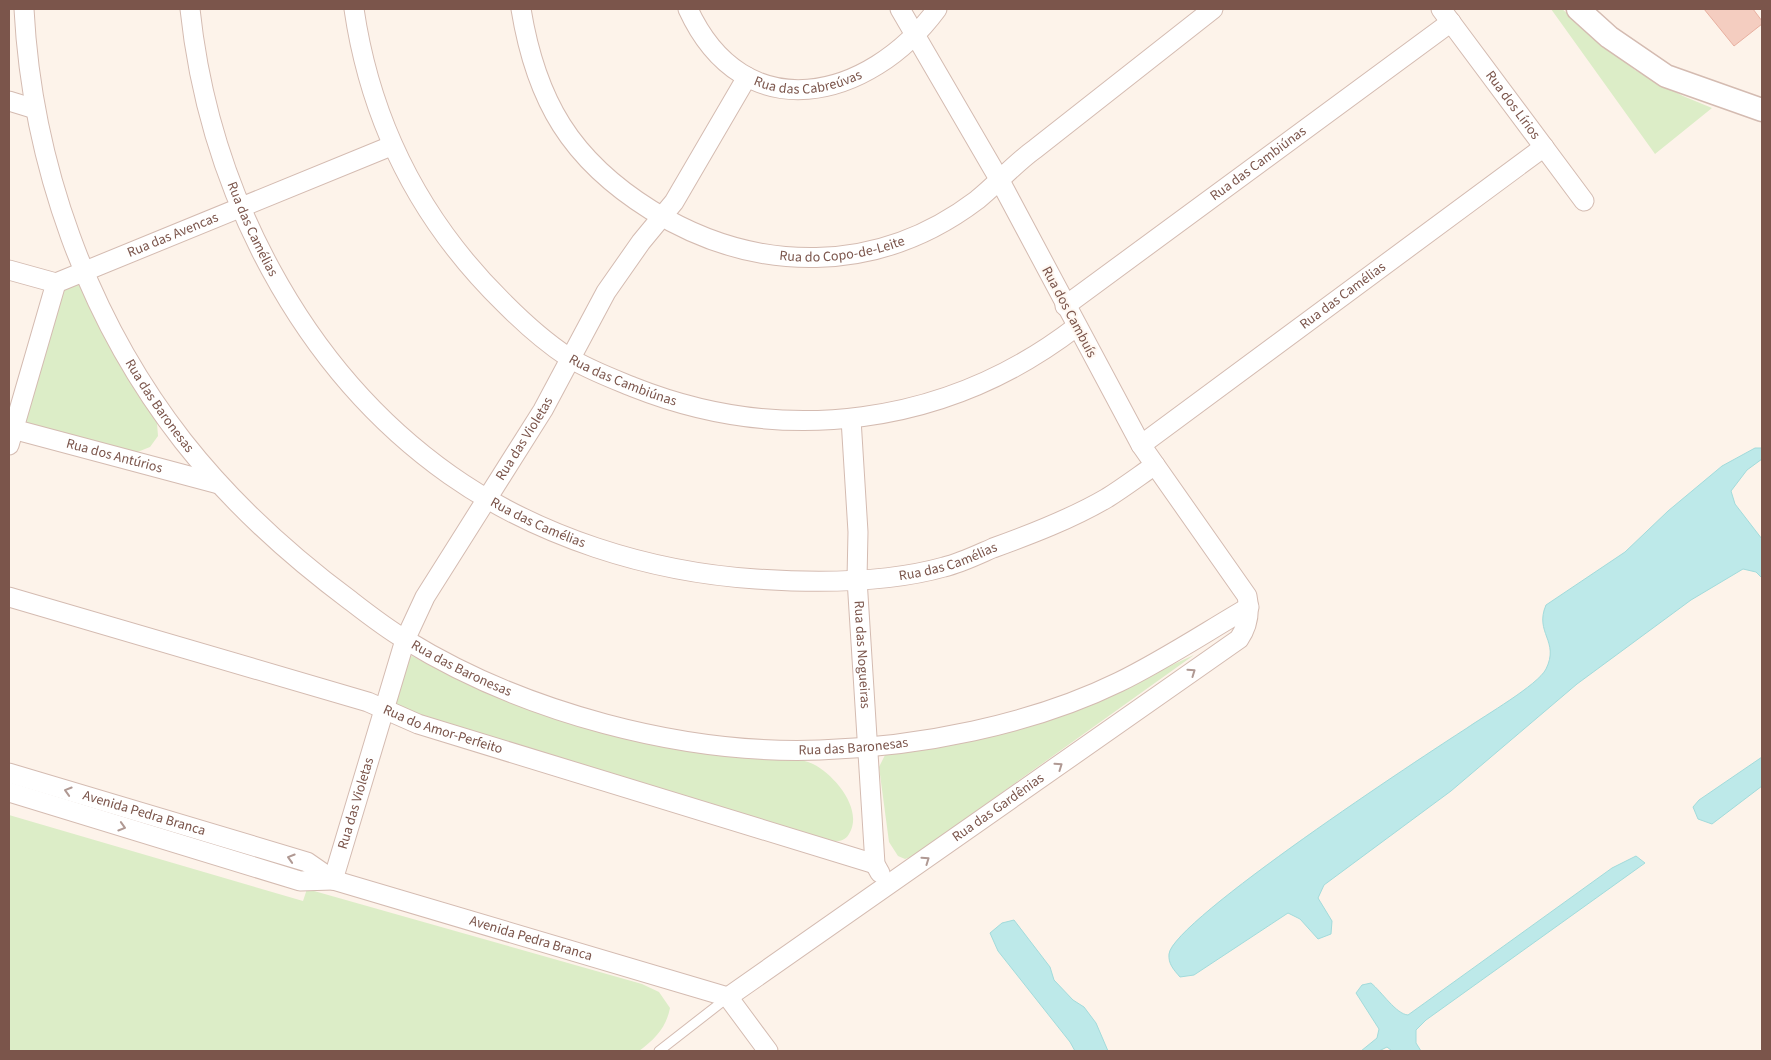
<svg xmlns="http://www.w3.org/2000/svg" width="1771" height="1060" font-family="'Source Sans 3',sans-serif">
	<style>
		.green { fill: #dcedc7 }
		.water { fill: #bde9e9; stroke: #a2dbdb }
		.building { fill: #f4cdc0; stroke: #e8b0a0 }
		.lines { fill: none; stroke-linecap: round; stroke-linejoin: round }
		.service-casing { stroke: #d4bbb1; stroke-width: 11 }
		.minor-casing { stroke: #d4bbb1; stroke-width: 21 }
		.tertiary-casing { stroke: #d4bbb1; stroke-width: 25 }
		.service { stroke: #fff; stroke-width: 9 }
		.minor { stroke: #fff; stroke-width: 19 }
		.tertiary { stroke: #fff; stroke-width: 22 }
		.oneway { stroke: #b09993 }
		.labels { text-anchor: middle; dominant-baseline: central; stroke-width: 4; stroke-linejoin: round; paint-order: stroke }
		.street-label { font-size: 14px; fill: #7b554b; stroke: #fff8f2 }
	</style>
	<rect width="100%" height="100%" fill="#fdf3ea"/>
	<path class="green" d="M1551,9H1562L1635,70L1683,96L1712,108L1655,154Z
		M81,281L118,358L157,423L158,436L150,447L135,453L23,423L62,289Z
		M1194,655L913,856L905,859L898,856L889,842L879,767L886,753L1130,684Z
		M412,656C471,687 531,714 597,731C647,744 695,748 746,754C765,756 797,756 813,764C835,775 864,810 849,834C845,841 838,842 830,841L396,708L391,704L407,657Z
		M9,815L303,901L307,889L642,984L659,992L670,1008C666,1028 655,1039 639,1051H9Z"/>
	<path class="water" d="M1755,448H1762V459L1747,470L1731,491L1735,504L1762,539V578L1756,572L1743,569L1691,600L1577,684L1451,791L1324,885L1318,898L1332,921L1331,934L1318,939L1300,919L1288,913L1194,975L1180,977C1174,970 1168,964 1169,954C1173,920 1425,755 1467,728C1484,716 1538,685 1546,669C1560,641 1534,633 1546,605L1625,552L1668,511L1722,466Z
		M1762,757V786L1712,824L1698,819L1693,807L1699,800Z
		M1636,856L1645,863L1426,1020L1416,1030V1043L1421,1051H1392L1387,1047L1379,1051H1361L1377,1038L1379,1029L1356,993L1362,985L1371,983C1382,992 1396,1014 1408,1015L1612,868Z
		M1014,920L1050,967L1054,980L1073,1000L1084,1007L1096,1023L1108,1051H1075L1070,1042L998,951L990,933L1002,923Z"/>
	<path class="building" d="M1704,9H1753L1762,21V24L1734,46Z"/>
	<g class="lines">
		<g class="service-casing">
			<path id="service" d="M659,1051L727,998"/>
		</g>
		<g class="minor-casing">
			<g id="minor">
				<path id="s1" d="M24,9C32,163 87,318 183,441C231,502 289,555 351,601C369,615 387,629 406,640C523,712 682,755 820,750C918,747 1031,725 1119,682C1164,660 1206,632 1249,607"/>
				<path id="s2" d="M190,9C209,189 300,369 450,475C538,537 649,572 756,579C815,583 887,583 944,567C961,563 977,555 993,548C1032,534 1071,519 1107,498C1123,488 1139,476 1155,465"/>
				<path id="s3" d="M354,9C371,125 421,222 505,304C524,323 545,342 568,357C587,369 611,378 633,387C784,447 947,426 1076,327"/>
				<path id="s4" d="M521,9C536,101 571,160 651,210C756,275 878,275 977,200C997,184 1014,164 1035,149C1094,102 1154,56 1213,9"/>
				<path id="s5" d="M688,9C744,131 869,101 937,9"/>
				<path id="s6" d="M1441,9L1584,201"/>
				<path d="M9,101L35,109"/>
				<path id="s7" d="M9,270L56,283L391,146"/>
				<path id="s8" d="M1065,306L1451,22"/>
				<path id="s9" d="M851,419L858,532L857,579L875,864L880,873"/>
				<path id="s10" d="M9,428L219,484"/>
				<path d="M9,445L56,283"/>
				<path id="s11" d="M1141,445L1544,147"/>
				<path id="s12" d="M9,597L368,702L418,724L875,864"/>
				<path id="s13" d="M9,773L307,862L333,880L728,997"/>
				<path d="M9,792L300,881L333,880"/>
				<path id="s14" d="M333,880L405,640L425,597L543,410L606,292L641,242L674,202L747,77"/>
				<path id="s15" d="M728,997L1239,639C1248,626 1250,611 1247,596L1141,445L999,179L900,9"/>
				<path d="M728,997L768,1051"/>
			</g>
		</g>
		<g class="tertiary-casing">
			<path id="tertiary" d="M1578,9L1609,37L1666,76L1762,110"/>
		</g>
		<use href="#service" class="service"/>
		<use href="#minor" class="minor"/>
		<use href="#tertiary" class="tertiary"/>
	</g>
	<defs><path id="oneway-chevron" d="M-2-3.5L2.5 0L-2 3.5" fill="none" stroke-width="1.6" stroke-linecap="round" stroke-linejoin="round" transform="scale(1.25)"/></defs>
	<g class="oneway">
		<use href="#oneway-chevron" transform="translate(1192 672) rotate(-35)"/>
		<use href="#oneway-chevron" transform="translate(1059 766) rotate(-35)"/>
		<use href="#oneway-chevron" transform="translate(68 791) rotate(-163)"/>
		<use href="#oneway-chevron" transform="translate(122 827) rotate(17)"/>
		<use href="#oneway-chevron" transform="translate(291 858) rotate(-163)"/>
		<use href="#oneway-chevron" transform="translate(926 860) rotate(-35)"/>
	</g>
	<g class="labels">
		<g class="street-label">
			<text stroke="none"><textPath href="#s5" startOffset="155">Rua das Cabreúvas</textPath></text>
			<text stroke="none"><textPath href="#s6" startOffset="120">Rua dos Lírios</textPath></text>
			<text stroke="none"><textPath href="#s8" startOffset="240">Rua das Cambiúnas</textPath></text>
			<text stroke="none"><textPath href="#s2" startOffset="230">Rua das Camélias</textPath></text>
			<text stroke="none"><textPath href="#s7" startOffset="175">Rua das Avencas</textPath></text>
			<text stroke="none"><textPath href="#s4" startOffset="449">Rua do Copo-de-Leite</textPath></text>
			<text stroke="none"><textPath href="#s11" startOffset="251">Rua das Camélias</textPath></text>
			<text transform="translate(1069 312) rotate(62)">Rua dos Cambuís</text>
			<text stroke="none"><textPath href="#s3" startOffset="480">Rua das Cambiúnas</textPath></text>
			<text stroke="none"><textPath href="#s1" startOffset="425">Rua das Baronesas</textPath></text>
			<text stroke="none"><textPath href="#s14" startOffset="485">Rua das Violetas</textPath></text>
			<text stroke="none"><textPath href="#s10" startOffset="109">Rua dos Antúrios</textPath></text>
			<text stroke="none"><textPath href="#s2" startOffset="650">Rua das Camélias</textPath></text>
			<text stroke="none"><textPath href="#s2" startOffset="1071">Rua das Camélias</textPath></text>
			<text stroke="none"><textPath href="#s9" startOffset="236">Rua das Nogueiras</textPath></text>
			<text stroke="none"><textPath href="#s1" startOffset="830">Rua das Baronesas</textPath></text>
			<text stroke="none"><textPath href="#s12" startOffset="454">Rua do Amor-Perfeito</textPath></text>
			<text stroke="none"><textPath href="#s1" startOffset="1235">Rua das Baronesas</textPath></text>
			<text stroke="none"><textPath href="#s14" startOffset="80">Rua das Violetas</textPath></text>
			<text stroke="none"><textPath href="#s15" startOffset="330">Rua das Gardênias</textPath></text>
			<text stroke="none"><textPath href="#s13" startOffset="141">Avenida Pedra Branca</textPath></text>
			<text stroke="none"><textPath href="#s13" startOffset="549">Avenida Pedra Branca</textPath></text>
		</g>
	</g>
	<rect width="1771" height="1060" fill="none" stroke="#7b554b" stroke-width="20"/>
</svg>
